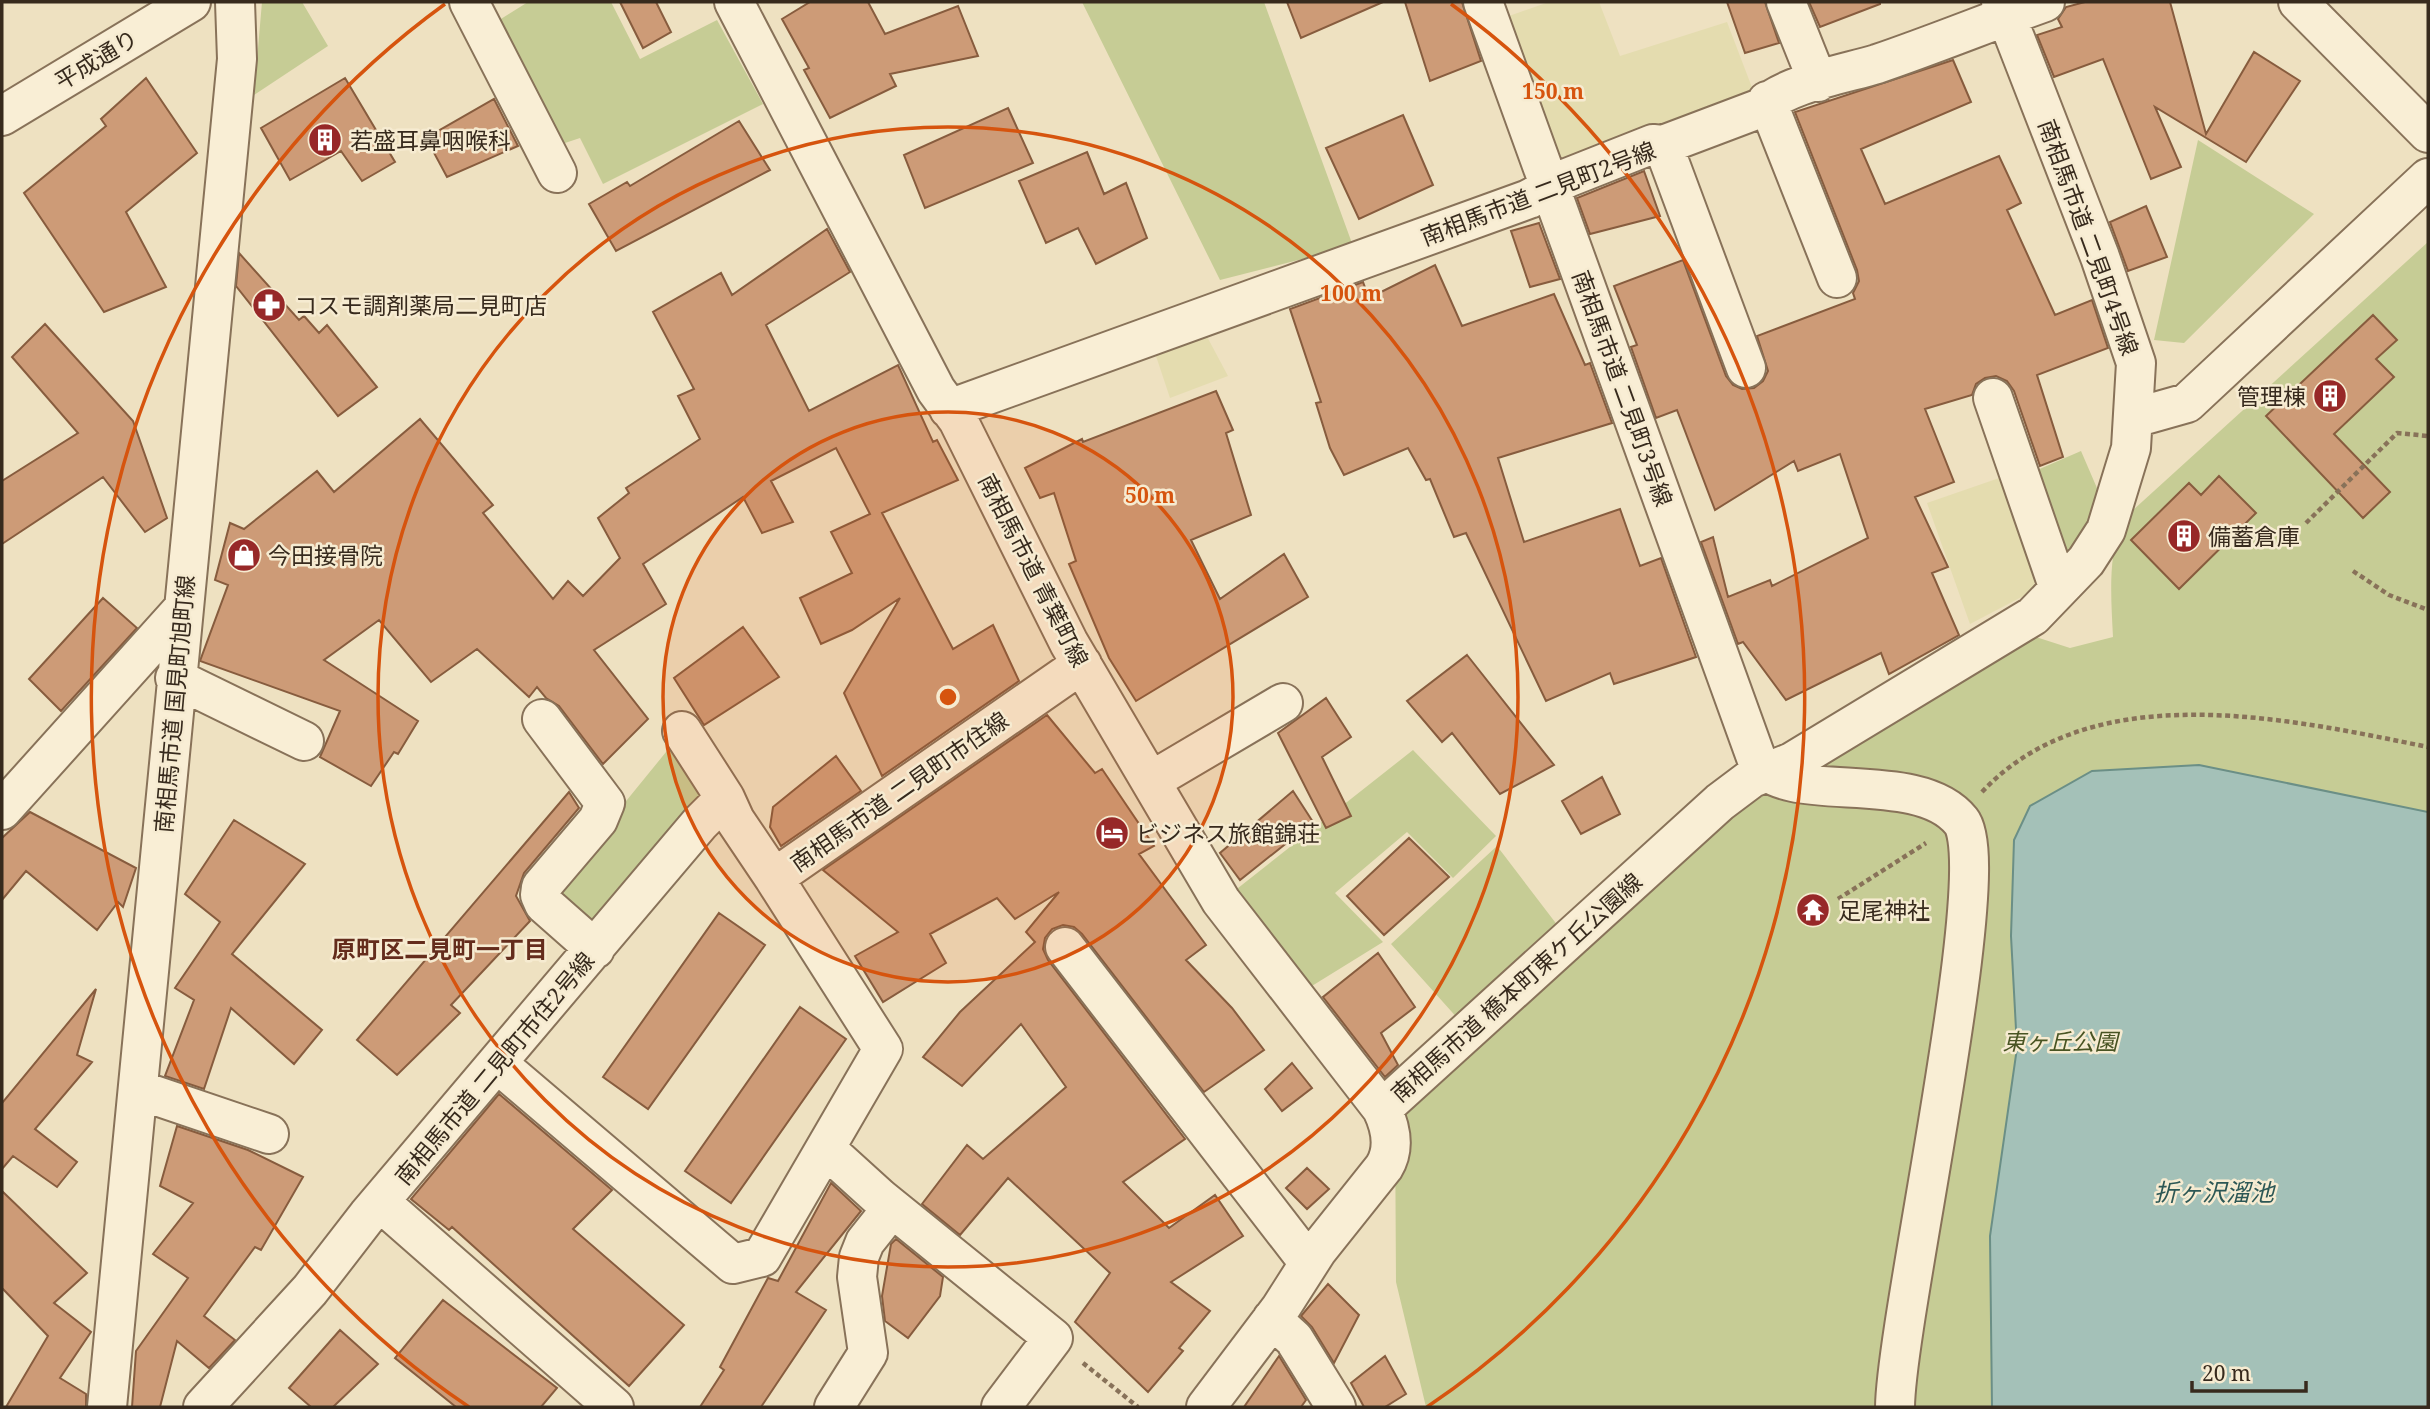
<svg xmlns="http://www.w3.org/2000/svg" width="2430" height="1409" font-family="'Noto Serif','Noto Sans JP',serif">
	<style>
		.farmland { fill: #e4dcaf }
		.green { fill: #c6cc95 }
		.water { fill: #a4c1b8; stroke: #6b8f86; stroke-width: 2 }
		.building { fill: #cd9b77; stroke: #875c3e; stroke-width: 2 }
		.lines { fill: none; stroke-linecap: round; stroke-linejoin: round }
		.minor-casing { stroke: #887259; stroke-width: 42 }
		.path { stroke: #887259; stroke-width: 4.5; stroke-dasharray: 5 3.5; stroke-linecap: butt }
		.minor { stroke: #f9eed5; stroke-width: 38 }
		.ring { fill: none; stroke: #d6540e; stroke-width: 3.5 }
		.labels { text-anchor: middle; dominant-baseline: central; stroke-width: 5; stroke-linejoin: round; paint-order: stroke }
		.street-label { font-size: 23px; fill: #372a1d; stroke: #f6ebd1 }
		.poi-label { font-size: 23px; fill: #372a1d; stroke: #f6ebd1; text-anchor: start }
		.park-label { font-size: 23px; font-style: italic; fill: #485423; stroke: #f6ebd1 }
		.neighbourhood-label { font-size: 24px; font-weight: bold; fill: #642c1c; stroke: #f6ebd1 }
		.water-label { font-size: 24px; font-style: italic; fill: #2c5755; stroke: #f6ebd1 }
		.centre { fill: #d6540e; stroke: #f6ebd1; stroke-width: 3.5 }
		.ring-label { font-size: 21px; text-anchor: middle; font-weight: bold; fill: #d6540e; stroke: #f6ebd1; stroke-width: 5; stroke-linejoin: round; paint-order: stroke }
	</style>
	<rect width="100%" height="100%" fill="#eee1c1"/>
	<path class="farmland" d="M1549,2H1599L1620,56L1727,22L1756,98L1558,159L1509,16Z
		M1204,331L1228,376L1170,398L1155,353Z
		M2005,476L2037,578L2031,592L1970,624L1927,503Z"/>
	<path class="green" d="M262,2H302L328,46L254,95Z
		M528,2H611L640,59L717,20L763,104L603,184L580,138L565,143L496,22Z
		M1082,2H1264L1353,246L1220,280Z
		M2198,140L2314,214L2184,343L2154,340Z
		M2428,242V1407H1426L1396,1282L1395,1115L1460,1021L1391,944L1497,846L1558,926L1725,816L2030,635L2070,648L2113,637C2111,597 2108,560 2121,521Z
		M2081,451L2103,502L2065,563L2035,471Z
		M675,741L709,794L598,925L552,892Z
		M1413,750L1496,836L1453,878L1407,832L1335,893L1383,942L1307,989L1233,892Z"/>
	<path class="water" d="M2199,765L2428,812V1407H1992L1990,1236L2017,1048L2011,936L2014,840L2030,806L2092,771Z"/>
	<path class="building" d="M620,2H656L671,32L643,48Z
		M810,2H868L885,34L958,6L978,56L890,74L896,86L830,118L804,70L809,68L782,19Z
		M1287,2H1383L1301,38Z
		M1405,2H1462L1481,61L1430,81Z
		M1727,2H1765L1779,43L1745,53Z
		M1809,2H1880V4L1820,27Z
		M2085,2H2170L2206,134L2254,52L2300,81L2246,162L2155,107L2181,167L2151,179L2103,59L2054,77L2037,35L2062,27L2058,19L2066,7Z
		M1953,60L1971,102L1861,149L1885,204L1999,156L2021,203L2007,210L2055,315L2092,300L2108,348L2037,375L2063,457L2040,466L2014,391L2007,381L1996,376L1985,378L1976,384L1972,395L1925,409L1954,482L1915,497L1948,567L1932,573L1959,635L1889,674L1881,653L1786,700L1743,642L1738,644L1701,542L1713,537L1728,597L1770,580L1772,586L1868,538L1840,454L1798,471L1794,461L1715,510L1677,410L1656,418L1631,347L1637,345L1614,286L1683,260L1726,376L1733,385L1742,389L1754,388L1763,381L1768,371L1757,336L1855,299L1853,293L1859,281L1857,270L1795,112Z
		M146,78L197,153L126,212L166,287L104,312L24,193L106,126L101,119Z
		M345,78L395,162L362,181L341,151L290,180L261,128Z
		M494,99L518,146L447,177L426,138Z
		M1008,108L1033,163L925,208L904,155Z
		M1403,115L1433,185L1359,219L1326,148Z
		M739,121L770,170L616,251L589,204L627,182L630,186Z
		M1087,152L1104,194L1126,183L1147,238L1096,264L1078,228L1046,243L1019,181Z
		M1644,171L1660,216L1590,234L1577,198Z
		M2146,206L2167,257L2128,271L2110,222Z
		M1539,223L1560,279L1530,287L1511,231Z
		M827,229L850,272L766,325L809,411L898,365L933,442L937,440L958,480L882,513L953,649L993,625L1019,681L882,776L844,693L900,598L852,630L821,644L800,598L852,573L831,532L870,514L836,448L771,481L793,522L762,533L743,497L643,564L666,604L594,650L648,719L603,764L559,706L546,698L537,687L529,697L477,649L431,682L379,620L324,660L418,721L398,754L394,752L371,786L320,757L340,711L200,661L228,585L215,580L230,523L244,529L317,471L334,492L420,419L493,505L483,513L553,599L568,581L583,596L620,558L598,518L629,493L626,488L700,439L678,396L694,389L653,312L721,273L732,295Z
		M239,253L299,320L304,316L319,333L327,325L377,387L338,416L236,286Z
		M1435,265L1462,326L1554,294L1585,365L1590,363L1612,423L1498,458L1524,542L1620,509L1640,566L1661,558L1696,657L1614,684L1610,673L1546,701L1466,533L1454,537L1430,479L1426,480L1408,448L1344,475L1330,448L1316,403L1321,402L1290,309L1363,282L1369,298Z
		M2373,315L2397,340L2376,359L2394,377L2334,434L2390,492L2363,518L2266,416Z
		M45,324L133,421L167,518L145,532L103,477L2,544V481L78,433L12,357Z
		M1216,391L1233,430L1226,433L1251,515L1191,540L1220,599L1284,554L1308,597L1136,701L1109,658L1069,564L1076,561L1054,493L1040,498L1025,468L1082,439L1083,442Z
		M2219,476L2256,513L2179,589L2131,540L2189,483L2201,495Z
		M103,598L137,628L61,711L29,679Z
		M743,627L779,677L704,725L674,678Z
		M1467,655L1554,765L1500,794L1452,733L1442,742L1407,701Z
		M1326,698L1351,737L1322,757L1351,816L1326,828L1278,733Z
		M1047,715L1095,773L1102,769L1154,846L1139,854L1206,945L1186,960L1232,1008L1264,1050L1204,1092L1082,934L1074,927L1063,925L1052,929L1045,938L1043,949L1048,960L1185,1139L1123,1182L1169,1228L1215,1195L1243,1236L1171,1282L1210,1311L1179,1348L1183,1351L1148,1392L1075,1322L1110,1273L1008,1178L960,1235L922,1204L967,1145L983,1159L1066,1087L1021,1024L962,1086L923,1057L960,1012L1035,942L1026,932L1059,892L1015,919L997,898L930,934L946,963L883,1002L855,956L898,932L823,870Z
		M836,756L861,791L781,846L770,827L773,807Z
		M1602,777L1620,814L1581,834L1562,801Z
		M1293,791L1313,822L1240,880L1220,853Z
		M569,792L579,808L524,873L516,896L530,921L451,1005L460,1013L397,1075L357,1040Z
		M30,812L136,868L123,907L118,902L97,930L26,871L2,900V838Z
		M234,820L305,864L232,954L322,1030L294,1064L231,1008L204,1089L165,1076L194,1000L175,988L220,922L185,894Z
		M1409,838L1449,877L1384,935L1347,896Z
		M719,913L765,945L648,1109L603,1077Z
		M1378,953L1415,1007L1381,1033L1398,1065L1385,1077L1323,997Z
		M96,989L77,1055L92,1062L35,1129L77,1162L57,1187L13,1156L2,1169V1103Z
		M800,1007L846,1039L731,1203L685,1171Z
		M1292,1063L1312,1088L1282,1111L1265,1089Z
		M499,1094L612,1190L573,1229L684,1325L629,1386L452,1227L449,1230L411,1199Z
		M177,1126L248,1150L303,1177L261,1250L255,1247L204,1316L235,1340L209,1368L177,1341L160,1407H132L136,1351L188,1278L153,1254L193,1203L160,1186Z
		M1307,1168L1329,1189L1307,1209L1286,1188Z
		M831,1183L861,1211L796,1292L826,1310L761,1407H700L724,1370L720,1367L768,1278L778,1281Z
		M2,1191L87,1273L54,1303L91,1332L60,1378L86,1394V1407H6L48,1336L2,1288Z
		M896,1239L943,1277L940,1296L908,1338L885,1321L882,1296L891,1244Z
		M1328,1284L1359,1315L1334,1363L1312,1327L1301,1316Z
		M443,1300L557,1388L541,1407H456L395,1358Z
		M340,1330L378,1364L333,1407H311L289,1388Z
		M1279,1356L1306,1400L1301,1407H1244Z
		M1385,1356L1406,1394L1385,1407H1364L1351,1383Z"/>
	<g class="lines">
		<g class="minor-casing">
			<path id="minor" d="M469,2L557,173
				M734,2L936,390L958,420L1069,643L1221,901L1382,1109C1391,1128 1395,1149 1384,1167L1317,1251L1280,1309L1206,1407
				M1483,2L1758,763C1787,806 1918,767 1961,821C1998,866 1896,1316 1895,1407
				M1786,2L1818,82
				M2298,2L2428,133
				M1767,101L1837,278
				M2,116L191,2
				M1663,145L1746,368
				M1993,398L2059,589
				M949,409L1529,199L1567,178L1653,144L1663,145L1761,108C1785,84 1844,74 1877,64C1933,45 1989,22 2045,2
				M2134,418L2187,403L2428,178
				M175,678L304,741
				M542,719L605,803L598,820L541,887L540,895L544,904L595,949
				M682,731L725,798
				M1151,781L1283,703
				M2,810L181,611
				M1065,947L1309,1263
				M498,1064L733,1264L762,1257L883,1049L774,878L1082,664
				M139,1090L269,1134
				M1382,1109L1720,802L1752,778L1792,762L2033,616L2086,561L2106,530L2131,448L2136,363L2100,257L2001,2
				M826,1149L880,1198L1053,1338L1001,1407
				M380,1202L614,1407
				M1272,1319L1294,1339L1336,1407
				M107,1407C153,958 190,508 237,59L235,2
				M203,1407L310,1290L368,1215L700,823L725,798L735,820L774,878
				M834,1407L868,1353L857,1277L859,1257L865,1242L892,1208"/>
		</g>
		<path class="path" d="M2306,523L2397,433L2428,436
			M2353,571L2389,595L2428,610
			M1982,792C2092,674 2290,719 2428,747
			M1838,899L1926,843
			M1083,1363L1138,1407"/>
		<use href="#minor" class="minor"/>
	</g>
	<circle cx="948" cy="697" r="285" fill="#d6540e" fill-opacity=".12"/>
	<g class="ring">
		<circle cx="948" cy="697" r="285"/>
		<circle cx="948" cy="697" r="570"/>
		<path d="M469 1407A856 856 0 0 1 445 4M1451 4A856 856 0 0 1 1427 1407"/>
	</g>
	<defs>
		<g id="building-disc" transform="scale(1.75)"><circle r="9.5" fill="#972828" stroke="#f6ebd1"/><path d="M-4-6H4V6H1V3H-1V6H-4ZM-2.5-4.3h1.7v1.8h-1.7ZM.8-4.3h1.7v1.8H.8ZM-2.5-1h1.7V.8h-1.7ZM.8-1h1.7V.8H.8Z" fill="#fff"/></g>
		<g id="pharmacy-disc" transform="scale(1.75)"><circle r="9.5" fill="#972828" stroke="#f6ebd1"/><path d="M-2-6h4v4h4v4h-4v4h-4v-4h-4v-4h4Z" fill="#fff"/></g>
		<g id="shop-disc" transform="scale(1.75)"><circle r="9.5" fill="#972828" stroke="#f6ebd1"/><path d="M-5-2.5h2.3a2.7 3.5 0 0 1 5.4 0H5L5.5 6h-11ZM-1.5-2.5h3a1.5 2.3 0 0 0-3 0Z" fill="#fff"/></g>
		<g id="hotel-disc" transform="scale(1.75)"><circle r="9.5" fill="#972828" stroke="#f6ebd1"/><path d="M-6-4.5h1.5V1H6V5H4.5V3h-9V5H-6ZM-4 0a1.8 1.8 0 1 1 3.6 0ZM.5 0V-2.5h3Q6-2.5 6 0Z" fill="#fff"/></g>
		<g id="temple-disc" transform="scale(1.75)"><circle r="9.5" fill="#972828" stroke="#f6ebd1"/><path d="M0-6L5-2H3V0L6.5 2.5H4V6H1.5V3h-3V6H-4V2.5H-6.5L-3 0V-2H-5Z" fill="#fff"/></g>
	</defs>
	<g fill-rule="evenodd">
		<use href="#building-disc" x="325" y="140"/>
		<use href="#pharmacy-disc" x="269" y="305"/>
		<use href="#building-disc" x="2330" y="396"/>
		<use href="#building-disc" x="2184" y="536"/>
		<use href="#shop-disc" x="244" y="555"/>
		<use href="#hotel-disc" x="1112" y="833"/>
		<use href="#temple-disc" x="1813" y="910"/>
	</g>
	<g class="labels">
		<g class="street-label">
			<text transform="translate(96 59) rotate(-31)">平成通り</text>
			<text transform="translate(1538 193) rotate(-21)">南相馬市道 二見町2号線</text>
			<text transform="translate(2089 237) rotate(70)">南相馬市道 二見町4号線</text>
			<text transform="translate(1623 388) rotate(70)">南相馬市道 二見町3号線</text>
			<text transform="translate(1034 570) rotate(63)">南相馬市道 青葉町線</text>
			<text transform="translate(174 704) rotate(-85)">南相馬市道 国見町旭町線</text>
			<text transform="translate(899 791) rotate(-35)">南相馬市道 二見町市住線</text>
			<text transform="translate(1516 987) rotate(-42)">南相馬市道 橋本町東ケ丘公園線</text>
			<text transform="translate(494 1068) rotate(-50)">南相馬市道 二見町市住2号線</text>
		</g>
		<g class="poi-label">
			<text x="350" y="140">若盛耳鼻咽喉科</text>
			<text x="294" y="305">コスモ調剤薬局二見町店</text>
			<text x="2306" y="396" text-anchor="end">管理棟</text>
			<text x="2208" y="536">備蓄倉庫</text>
			<text x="268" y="555">今田接骨院</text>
			<text x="1136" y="833">ビジネス旅館錦荘</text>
			<text x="1838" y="910">足尾神社</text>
		</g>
		<g class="park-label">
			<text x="2060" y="1041">東ヶ丘公園</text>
		</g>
		<g class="neighbourhood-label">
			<text x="440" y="948">原町区二見町一丁目</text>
		</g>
		<g class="water-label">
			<text x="2214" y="1191">折ヶ沢溜池</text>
		</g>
	</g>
	<circle cx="948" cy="697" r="10" class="centre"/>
	<g class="ring-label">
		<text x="1553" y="99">150 m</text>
		<text x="1351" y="301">100 m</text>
		<text x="1150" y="503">50 m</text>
	</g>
	<rect width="2430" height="1409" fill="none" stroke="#372a1d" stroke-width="7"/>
	<path d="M2192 1381v10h114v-10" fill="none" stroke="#372a1d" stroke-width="3.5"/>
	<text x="2202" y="1381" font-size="21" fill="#372a1d" stroke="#f6ebd1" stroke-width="5" paint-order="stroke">20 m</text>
</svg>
